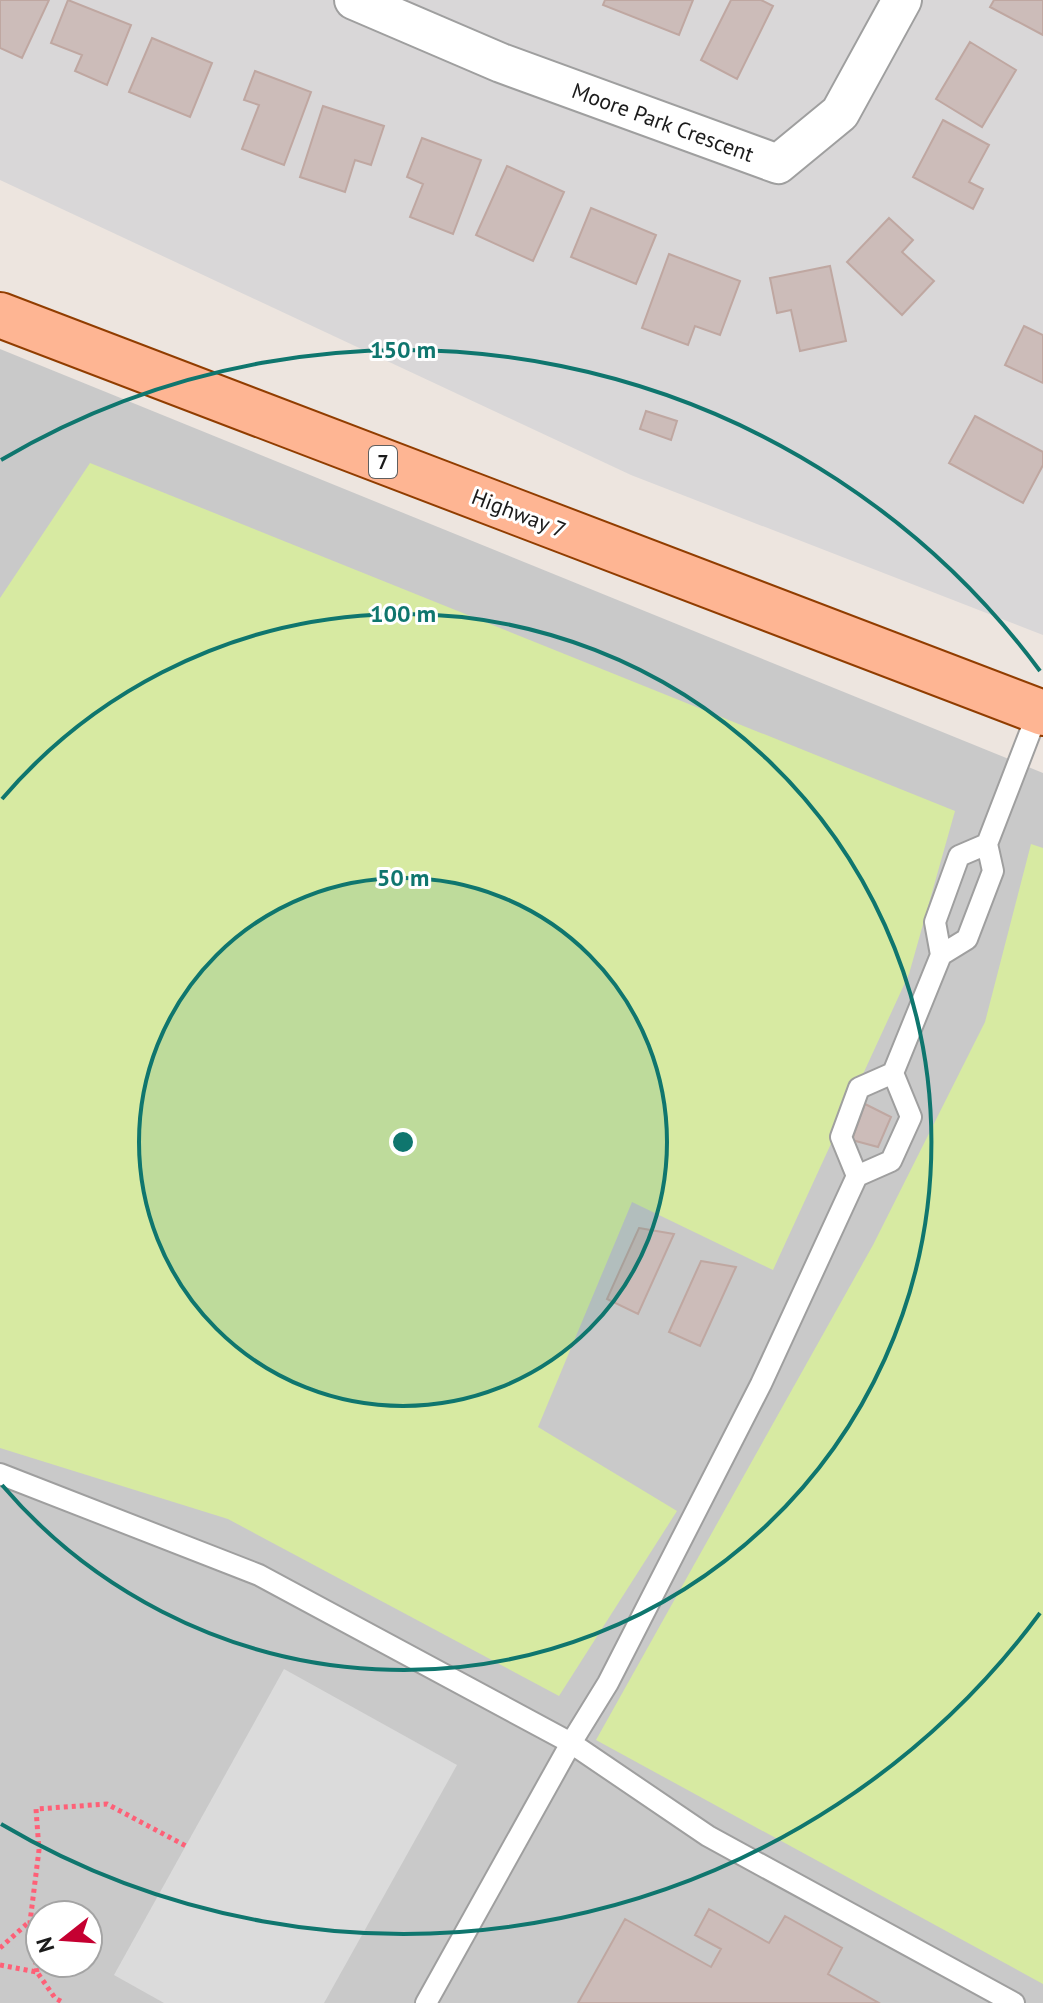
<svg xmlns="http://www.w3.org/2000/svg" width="1043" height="2003" font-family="'PT Sans',sans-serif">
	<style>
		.residential { fill: #d9d7d8 }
		.religious { fill: #c9c9c9; fill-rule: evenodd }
		.grass { fill: #d7eaa2 }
		.parking { fill: #dbdbdb }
		.building { fill: #ccbcb9; stroke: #bfa7a1; stroke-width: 2 }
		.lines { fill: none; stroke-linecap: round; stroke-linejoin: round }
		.service-casing { stroke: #9f9f9f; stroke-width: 24 }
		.minor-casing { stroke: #9f9f9f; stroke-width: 42 }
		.primary-casing { stroke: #913d00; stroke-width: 48 }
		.path { stroke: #fe6077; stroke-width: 5; stroke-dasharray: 4 4; stroke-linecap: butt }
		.service { stroke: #fff; stroke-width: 20 }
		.minor { stroke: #fff; stroke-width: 38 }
		.primary { stroke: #feb593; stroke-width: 44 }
		.ring { fill: none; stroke: #0f766e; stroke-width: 4 }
		.labels { text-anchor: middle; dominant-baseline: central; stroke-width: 6; stroke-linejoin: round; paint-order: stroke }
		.shield { fill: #fff; stroke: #5f5f5f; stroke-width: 2 }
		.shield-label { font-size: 20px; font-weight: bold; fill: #1b1b1b }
		.street-label { font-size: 22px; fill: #1b1b1b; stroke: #fff }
		.centre { fill: #0f766e; stroke: #fff; stroke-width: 4 }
		.ring-label { font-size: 24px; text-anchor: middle; font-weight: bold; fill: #0f766e; stroke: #fff; stroke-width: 6; stroke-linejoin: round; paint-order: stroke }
	</style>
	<rect width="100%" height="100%" fill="#ede5df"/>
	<path class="residential" d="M0,0H1043V635L631,475L0,180Z"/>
	<path class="religious" d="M0,349L1043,773V2003H0ZM40,1915H88V1963H40Z"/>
	<path class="grass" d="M90,463L955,811L909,974L773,1270L632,1202L538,1427L677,1511L559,1696L228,1519L0,1448V598Z
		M1031,844L1043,848V1984L596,1740L873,1245L985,1022Z"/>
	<path class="parking" d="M284,1669L457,1765L324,2003H164L114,1975Z"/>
	<path class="building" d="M0,0H49L22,58L0,48Z
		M68,0L131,25L107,85L75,71L82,55L51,43Z
		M605,0H693L679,35L603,5Z
		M731,0H761L773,6L737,79L701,60Z
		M994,0H1043V35L990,7Z
		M152,38L212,63L190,117L129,92Z
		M970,42L1016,70L982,127L936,99Z
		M255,71L311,92L284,165L242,149L259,105L244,100Z
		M323,106L384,126L371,165L355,160L345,192L300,177Z
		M943,120L989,145L969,182L983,189L973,209L913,177Z
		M422,138L481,160L453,234L410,217L423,184L407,177Z
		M507,166L564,192L533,261L476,235Z
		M591,208L656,235L636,284L571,257Z
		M889,218L913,240L902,252L934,281L902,315L847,262Z
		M669,254L740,281L720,335L695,326L688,345L642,328Z
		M830,266L846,341L800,351L791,310L777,313L770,278Z
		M1024,326L1043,335V383L1005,365Z
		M646,411L677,421L671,440L640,429Z
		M975,416L1043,452V465L1023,503L949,463Z
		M865,1104L891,1117L878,1147L852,1140Z
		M639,1228L674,1234L638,1314L607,1299Z
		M701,1261L736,1267L700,1346L669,1332Z
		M709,1909L769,1943L785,1916L842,1948L828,1974L879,2003H578L625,1919L711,1967L721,1949L695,1935Z"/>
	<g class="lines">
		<g class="service-casing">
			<path id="service" d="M941,955L967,939L993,871L987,844L1038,712
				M857,1176L841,1137L859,1088L893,1073L941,955L935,922L959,856L987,844
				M0,1474L259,1575L571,1743L708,1836L1014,2003
				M426,2003L571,1743L608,1683L761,1384L857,1176L891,1161L911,1117L893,1073"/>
		</g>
		<g class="minor-casing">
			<path id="minor" d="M354,0L501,63L778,164L840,113L902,0"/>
		</g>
		<g class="primary-casing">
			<path id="primary" d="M0,315L1043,713"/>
		</g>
		<path class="path" d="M0,1948L29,1922
			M0,1965L37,1972L55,1998L64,2003
			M37,1972L30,1922L39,1850L36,1809L107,1804L186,1846"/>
		<use href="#service" class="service"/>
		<use href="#minor" class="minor"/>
		<use href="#primary" class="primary"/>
	</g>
	<circle cx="403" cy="1142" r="264" fill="#0f766e" fill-opacity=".12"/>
	<g class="ring">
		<circle cx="403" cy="1142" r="264"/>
		<path d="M2 799A528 528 0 1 1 2 1485"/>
		<path d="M1040 1613A792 792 0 0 1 1 1824M1 460A792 792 0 0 1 1040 671"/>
	</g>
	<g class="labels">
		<rect class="shield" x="369" y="446" width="28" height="32" rx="6"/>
		<g class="shield-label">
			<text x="383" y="462">7</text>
		</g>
		<g class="street-label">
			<text transform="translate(663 122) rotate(20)">Moore Park Crescent</text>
			<text transform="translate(519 513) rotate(21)">Highway 7</text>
		</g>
	</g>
	<circle cx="403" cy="1142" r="12" class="centre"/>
	<g class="ring-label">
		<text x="403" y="358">150 m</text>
		<text x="403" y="622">100 m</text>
		<text x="403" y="886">50 m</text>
	</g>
	<g transform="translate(64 1939) rotate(253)"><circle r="38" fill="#ffffff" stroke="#a4a4a4" stroke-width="2"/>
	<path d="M0-6L14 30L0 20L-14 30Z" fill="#c50031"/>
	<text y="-12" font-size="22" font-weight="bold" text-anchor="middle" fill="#1b1b1b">N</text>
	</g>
</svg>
